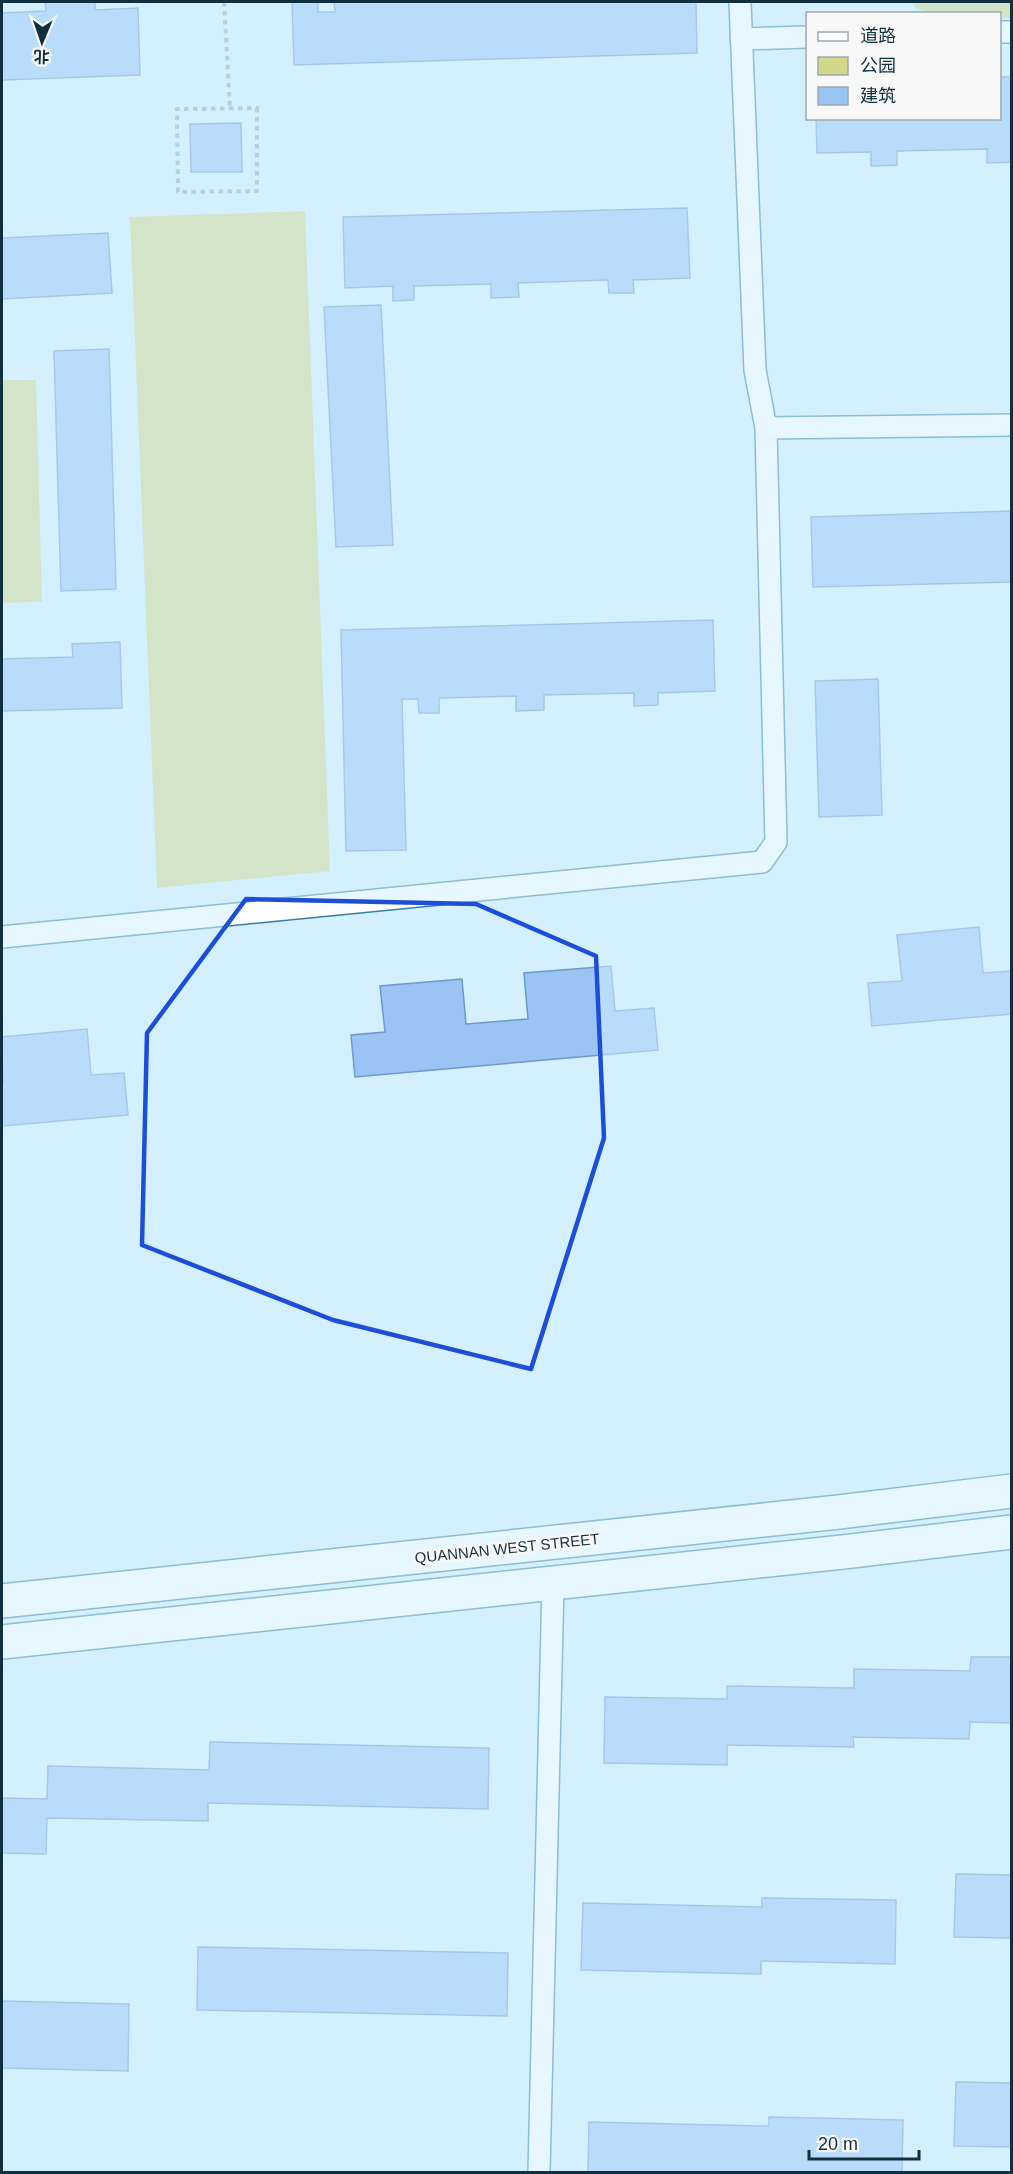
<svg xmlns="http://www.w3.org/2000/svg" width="1013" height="2174" font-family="Helvetica,'Noto Sans SC',sans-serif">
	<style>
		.green { fill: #d2d887 }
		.building { fill: #99c4f4; stroke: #6c99cb; stroke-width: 1.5 }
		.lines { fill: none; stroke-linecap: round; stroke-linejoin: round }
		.lane-casing { stroke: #357ea1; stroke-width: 24 }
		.secondary-casing { stroke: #357ea1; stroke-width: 36 }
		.path { stroke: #8ba8b7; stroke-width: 4; stroke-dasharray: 4.5 4.5; stroke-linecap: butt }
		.lane { stroke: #fff; stroke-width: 21 }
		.secondary { stroke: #fff; stroke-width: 33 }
		.marked { fill: none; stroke: #1d4ed8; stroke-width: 4.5; stroke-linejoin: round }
		.labels { text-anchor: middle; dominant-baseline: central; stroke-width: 5; stroke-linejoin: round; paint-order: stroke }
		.street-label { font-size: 15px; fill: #11303f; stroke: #f8f8f8 }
	</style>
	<rect width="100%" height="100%" fill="#d4f0ff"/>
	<path class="green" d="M911,2H1011V18H1000V14L929,13L916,8Z
		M305,211L330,871L157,888L130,217Z
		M2,380H36L42,602L2,603Z"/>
	<path class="building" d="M45,2H95V10L138,8L140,75L2,80V13L46,11Z
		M292,2H318V12H335L334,2H696L697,53L294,65Z
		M1000,77H1012V162L987,163V149L897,151V165L871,166V152L817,153L816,118H1000Z
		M241,123L242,172H191L190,124Z
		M687,208L690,278L633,280L634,293H609L608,280L518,283L519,297L491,298V284L414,286V300L393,301V286L345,288L343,217Z
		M108,233L112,293L2,299V238Z
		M381,305L393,545L336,547L324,307Z
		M109,349L116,589L61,591L54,351Z
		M1012,511V582L813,587L811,517Z
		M713,620L715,691L658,693V705L634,706V693L544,695V710L516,711V696L439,698V713H419L418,699H402L406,850L346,851L341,630Z
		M120,642L122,708L2,711V659L73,657L72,644Z
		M878,679L882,815L819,817L815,681Z
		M979,927L983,973L1012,971V1014L872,1026L868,983L902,981L897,935Z
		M611,966L615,1011L654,1008L658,1050L355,1077L351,1035L385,1032L380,986L462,979L466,1024L528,1019L524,973Z
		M87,1029L91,1075L124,1073L128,1115L2,1126V1083H3L2,1037Z
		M971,1657H1012V1723L970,1722L969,1739L853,1737L854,1747L727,1745V1765L604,1763L605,1697L727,1699V1686L854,1688V1669L970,1671Z
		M210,1742L489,1748L488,1809L208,1803V1821L47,1818L46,1854L2,1853V1798L47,1799L48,1766L209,1770Z
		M956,1874L1012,1875V1938L954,1937Z
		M762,1898L896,1900L895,1964L761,1961V1974L581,1970L583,1903L762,1907Z
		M198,1947L508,1953L507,2016L197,2010Z
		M2,2001L129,2004L128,2071L2,2068Z
		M956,2082L1012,2083V2147L954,2146Z
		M769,2117L903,2120L902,2172H588L589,2122L769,2126Z"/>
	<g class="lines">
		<g class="lane-casing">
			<path id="lane" d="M1000,32H1012
				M741,39L808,37
				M766,428L1012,425
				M2,937L762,862L776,842L766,428L755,370L740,2
				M539,2172L553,1583"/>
		</g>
		<g class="secondary-casing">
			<path id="secondary" d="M2,1601L839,1512L1012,1491
				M2,1642L843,1552L1012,1532"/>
		</g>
		<path class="path" d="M224,2L230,108
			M257,108V191L178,192L177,109Z"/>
		<use href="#lane" class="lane"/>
		<use href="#secondary" class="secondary"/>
	</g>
	<path d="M0 0H1013V2174H0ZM246,899L476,904L596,956L604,1138L531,1369L333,1320L142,1245L147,1033Z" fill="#d4f0ff" fill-opacity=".55" fill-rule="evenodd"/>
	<path class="marked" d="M246,899L476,904L596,956L604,1138L531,1369L333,1320L142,1245L147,1033Z"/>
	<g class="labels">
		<g class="street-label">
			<text transform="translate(507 1548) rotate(-6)">QUANNAN WEST STREET</text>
		</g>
	</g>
	<rect width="1013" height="2174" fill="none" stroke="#11303f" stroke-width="6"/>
	<rect x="806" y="12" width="195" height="108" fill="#f8f8f8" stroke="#9ca8ae" stroke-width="1.5"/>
	<rect x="818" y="32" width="30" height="9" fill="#ffffff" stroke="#9ca8ae" stroke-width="1.5"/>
	<text x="860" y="42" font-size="18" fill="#11303f">道路</text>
	<rect x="818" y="57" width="30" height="18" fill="#d2d887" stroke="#9ca8ae" stroke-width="1.5"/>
	<text x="860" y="72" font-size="18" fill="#11303f">公园</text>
	<rect x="818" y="87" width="30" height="18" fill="#99c4f4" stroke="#9ca8ae" stroke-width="1.5"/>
	<text x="860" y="102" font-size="18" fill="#11303f">建筑</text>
	<g transform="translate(42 42) rotate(182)" stroke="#f8f8f8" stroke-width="4.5" paint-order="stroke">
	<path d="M0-4.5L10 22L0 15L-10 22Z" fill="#11303f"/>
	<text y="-9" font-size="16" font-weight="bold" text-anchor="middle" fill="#11303f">北</text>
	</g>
	<path d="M809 2150v9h110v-9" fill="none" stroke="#11303f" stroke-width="3"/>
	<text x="818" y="2150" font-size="18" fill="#11303f" stroke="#f8f8f8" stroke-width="4.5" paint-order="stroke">20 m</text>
</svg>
